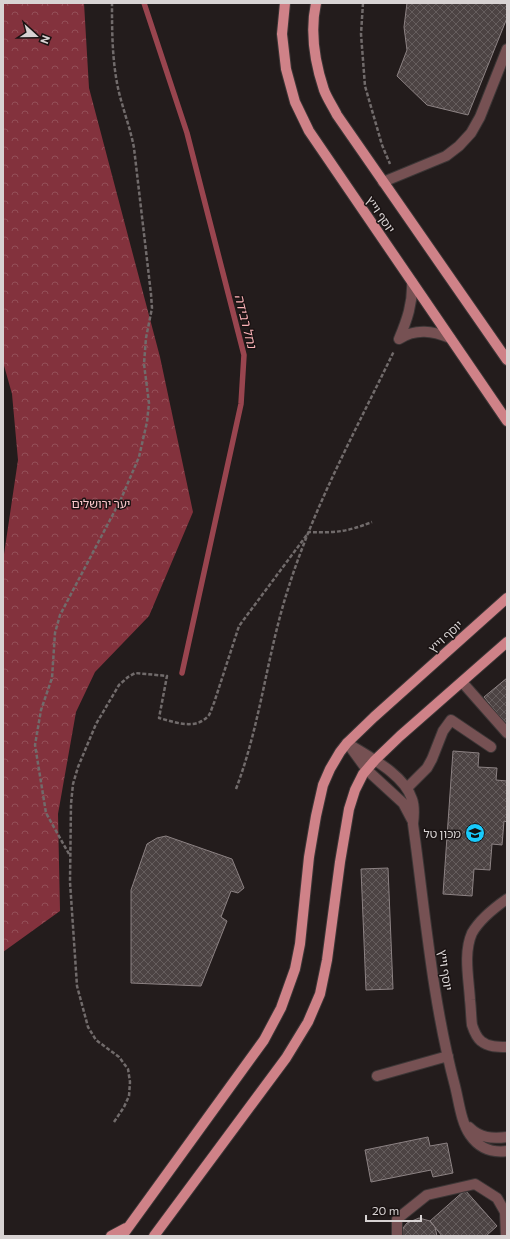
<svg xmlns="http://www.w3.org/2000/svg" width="510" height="1239" font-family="Commissioner,'Noto Sans Hebrew',sans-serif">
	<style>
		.forest { fill: url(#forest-crowns) }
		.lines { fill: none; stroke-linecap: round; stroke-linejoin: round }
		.stream { stroke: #99454f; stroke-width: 5.5 }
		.building { fill: url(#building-cross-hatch); stroke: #8c8283 }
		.minor-casing { stroke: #3c3636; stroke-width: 12 }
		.major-casing { stroke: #3c3636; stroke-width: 12 }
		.path { stroke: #716b6b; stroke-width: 2.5; stroke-dasharray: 4 2; stroke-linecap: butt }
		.minor { stroke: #765153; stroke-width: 10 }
		.major { stroke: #cf8288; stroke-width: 10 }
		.labels { text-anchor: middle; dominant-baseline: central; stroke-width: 3; stroke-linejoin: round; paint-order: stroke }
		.street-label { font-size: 12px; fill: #d8d3d3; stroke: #1a1313 }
		.park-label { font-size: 12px; fill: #fbc9cc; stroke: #1a1313 }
		.poi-label { font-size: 12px; fill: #d8d3d3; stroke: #1a1313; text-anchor: end }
		.water-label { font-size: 13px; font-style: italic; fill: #fbb2b7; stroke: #1a1313 }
	</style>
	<defs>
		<pattern id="forest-crowns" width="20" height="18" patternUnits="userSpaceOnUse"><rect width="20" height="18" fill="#83323d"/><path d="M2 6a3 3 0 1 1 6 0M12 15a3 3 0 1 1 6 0" fill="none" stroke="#944f58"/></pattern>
		<pattern id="building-cross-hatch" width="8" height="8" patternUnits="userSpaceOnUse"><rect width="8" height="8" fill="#4c4343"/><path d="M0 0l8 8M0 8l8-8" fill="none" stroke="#655d5d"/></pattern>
	</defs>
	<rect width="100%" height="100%" fill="#231c1c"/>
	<path class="forest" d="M3,3H84L89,88L160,357L193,512L149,616L95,672L76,712L58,814L60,911L3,952V561L18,460L12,394L3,362Z"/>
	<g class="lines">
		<path class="stream" d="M144,3L187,133L244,355L241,404L182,673"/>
	</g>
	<path class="building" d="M407,3H507V18L468,115L427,105L397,76L407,50L404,27Z
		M507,678V725L484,697Z
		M453,751L479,753L478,767L497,768L496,780L507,781V822L504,821L502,845L492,844L490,870L474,869L472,896L443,894Z
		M166,836L232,859L244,888L238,893L231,891L221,917L227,921L201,986L131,983V890L147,844L157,838Z
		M388,868L393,989L366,990L361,869Z
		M428,1137L430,1146L447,1143L453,1173L433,1177L431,1170L371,1182L365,1150Z
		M465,1190L497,1226L486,1236H442L430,1221Z
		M419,1218L430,1221L435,1227L437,1236H402L403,1228L407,1223Z"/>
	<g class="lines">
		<g class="minor-casing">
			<path id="minor" d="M383,182L446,156L459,146L471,133L480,117L507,49
				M399,339C407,320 413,303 412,282
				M399,339C416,328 433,331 450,338
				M462,682L507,733
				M347,743C369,757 404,774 412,799C415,807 414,816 413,824C425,911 432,1000 455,1086C459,1102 461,1122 470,1135C479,1148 492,1153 507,1151
				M351,748L367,770L403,803L412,820
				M407,788L427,768L432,759L443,731L451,720L491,747
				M507,899C494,908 480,919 472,933C463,953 469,980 470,1000C471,1008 471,1017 472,1025C474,1031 476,1037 481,1041C488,1047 498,1047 507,1047
				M377,1076L448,1056
				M469,1127C480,1138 492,1139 507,1137
				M397,1236V1219L427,1195L475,1184L497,1198L505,1212L506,1236"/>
		</g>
		<g class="major-casing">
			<path id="major" d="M285,3L282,34L286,69L295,102L309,131L507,421
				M316,3C310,31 315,63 324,90C327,98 333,107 337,115L507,360
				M111,1236L126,1228
				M122,1236L264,1040L281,1008L295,969L300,944L309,857L316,816L323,785L330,769L340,752L347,743L374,717L507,598
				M154,1236L286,1058L308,1022L320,994L327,960L340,862L349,809L355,790L363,774L375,760L400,736L507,642"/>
		</g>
		<path class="path" d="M363,3L361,34L365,86L382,145L390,164
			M236,789C261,723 267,653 289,586C315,504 357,428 394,351
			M69,854L46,813L35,745L41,710L52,678L55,633L60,615L121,499L139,457L147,422L149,403L144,364L146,338L152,308L151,294L134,148C130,126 121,105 117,83C112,56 112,29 112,3
			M114,1122L124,1107L129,1096L130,1082L128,1069L119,1057L96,1040L88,1027L77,986L70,882L71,804L73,784L78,767L96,724L119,685L128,677L135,673L167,676L159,718C175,722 196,731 209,715C211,712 212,707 214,703L239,626L309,532C336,533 346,532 372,522"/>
		<use href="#minor" class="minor"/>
		<use href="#major" class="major"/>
	</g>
	<defs>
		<g id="university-disc" transform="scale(1)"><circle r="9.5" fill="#18cafc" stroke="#1a1313"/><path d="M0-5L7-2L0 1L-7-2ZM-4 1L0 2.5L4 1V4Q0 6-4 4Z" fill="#111"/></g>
	</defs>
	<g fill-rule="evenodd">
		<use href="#university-disc" x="475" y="833"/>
	</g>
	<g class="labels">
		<g class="street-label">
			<text transform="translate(381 214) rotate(56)">יוסף וייץ</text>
			<text transform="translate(445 636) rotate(-42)">יוסף וייץ</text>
			<text transform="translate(446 970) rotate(82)">יוסף וייץ</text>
		</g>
		<g class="park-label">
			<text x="101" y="503">יער ירושלים</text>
		</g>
		<g class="poi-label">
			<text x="461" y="833">מכון טל</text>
		</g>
		<g class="water-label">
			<text transform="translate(246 321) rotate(76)">נחל רבידה</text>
		</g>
	</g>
	<rect width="510" height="1239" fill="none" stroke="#d8d3d3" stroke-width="8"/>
	<g transform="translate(36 36) rotate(111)" stroke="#1a1313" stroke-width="3" paint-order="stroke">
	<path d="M0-3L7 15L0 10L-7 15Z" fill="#d8d3d3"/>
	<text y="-6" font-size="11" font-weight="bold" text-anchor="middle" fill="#d8d3d3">N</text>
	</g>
	<path d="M366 1215v6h55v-6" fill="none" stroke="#d8d3d3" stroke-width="2"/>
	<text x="372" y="1215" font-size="12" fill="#d8d3d3" stroke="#1a1313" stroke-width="3" paint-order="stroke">20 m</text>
</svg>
